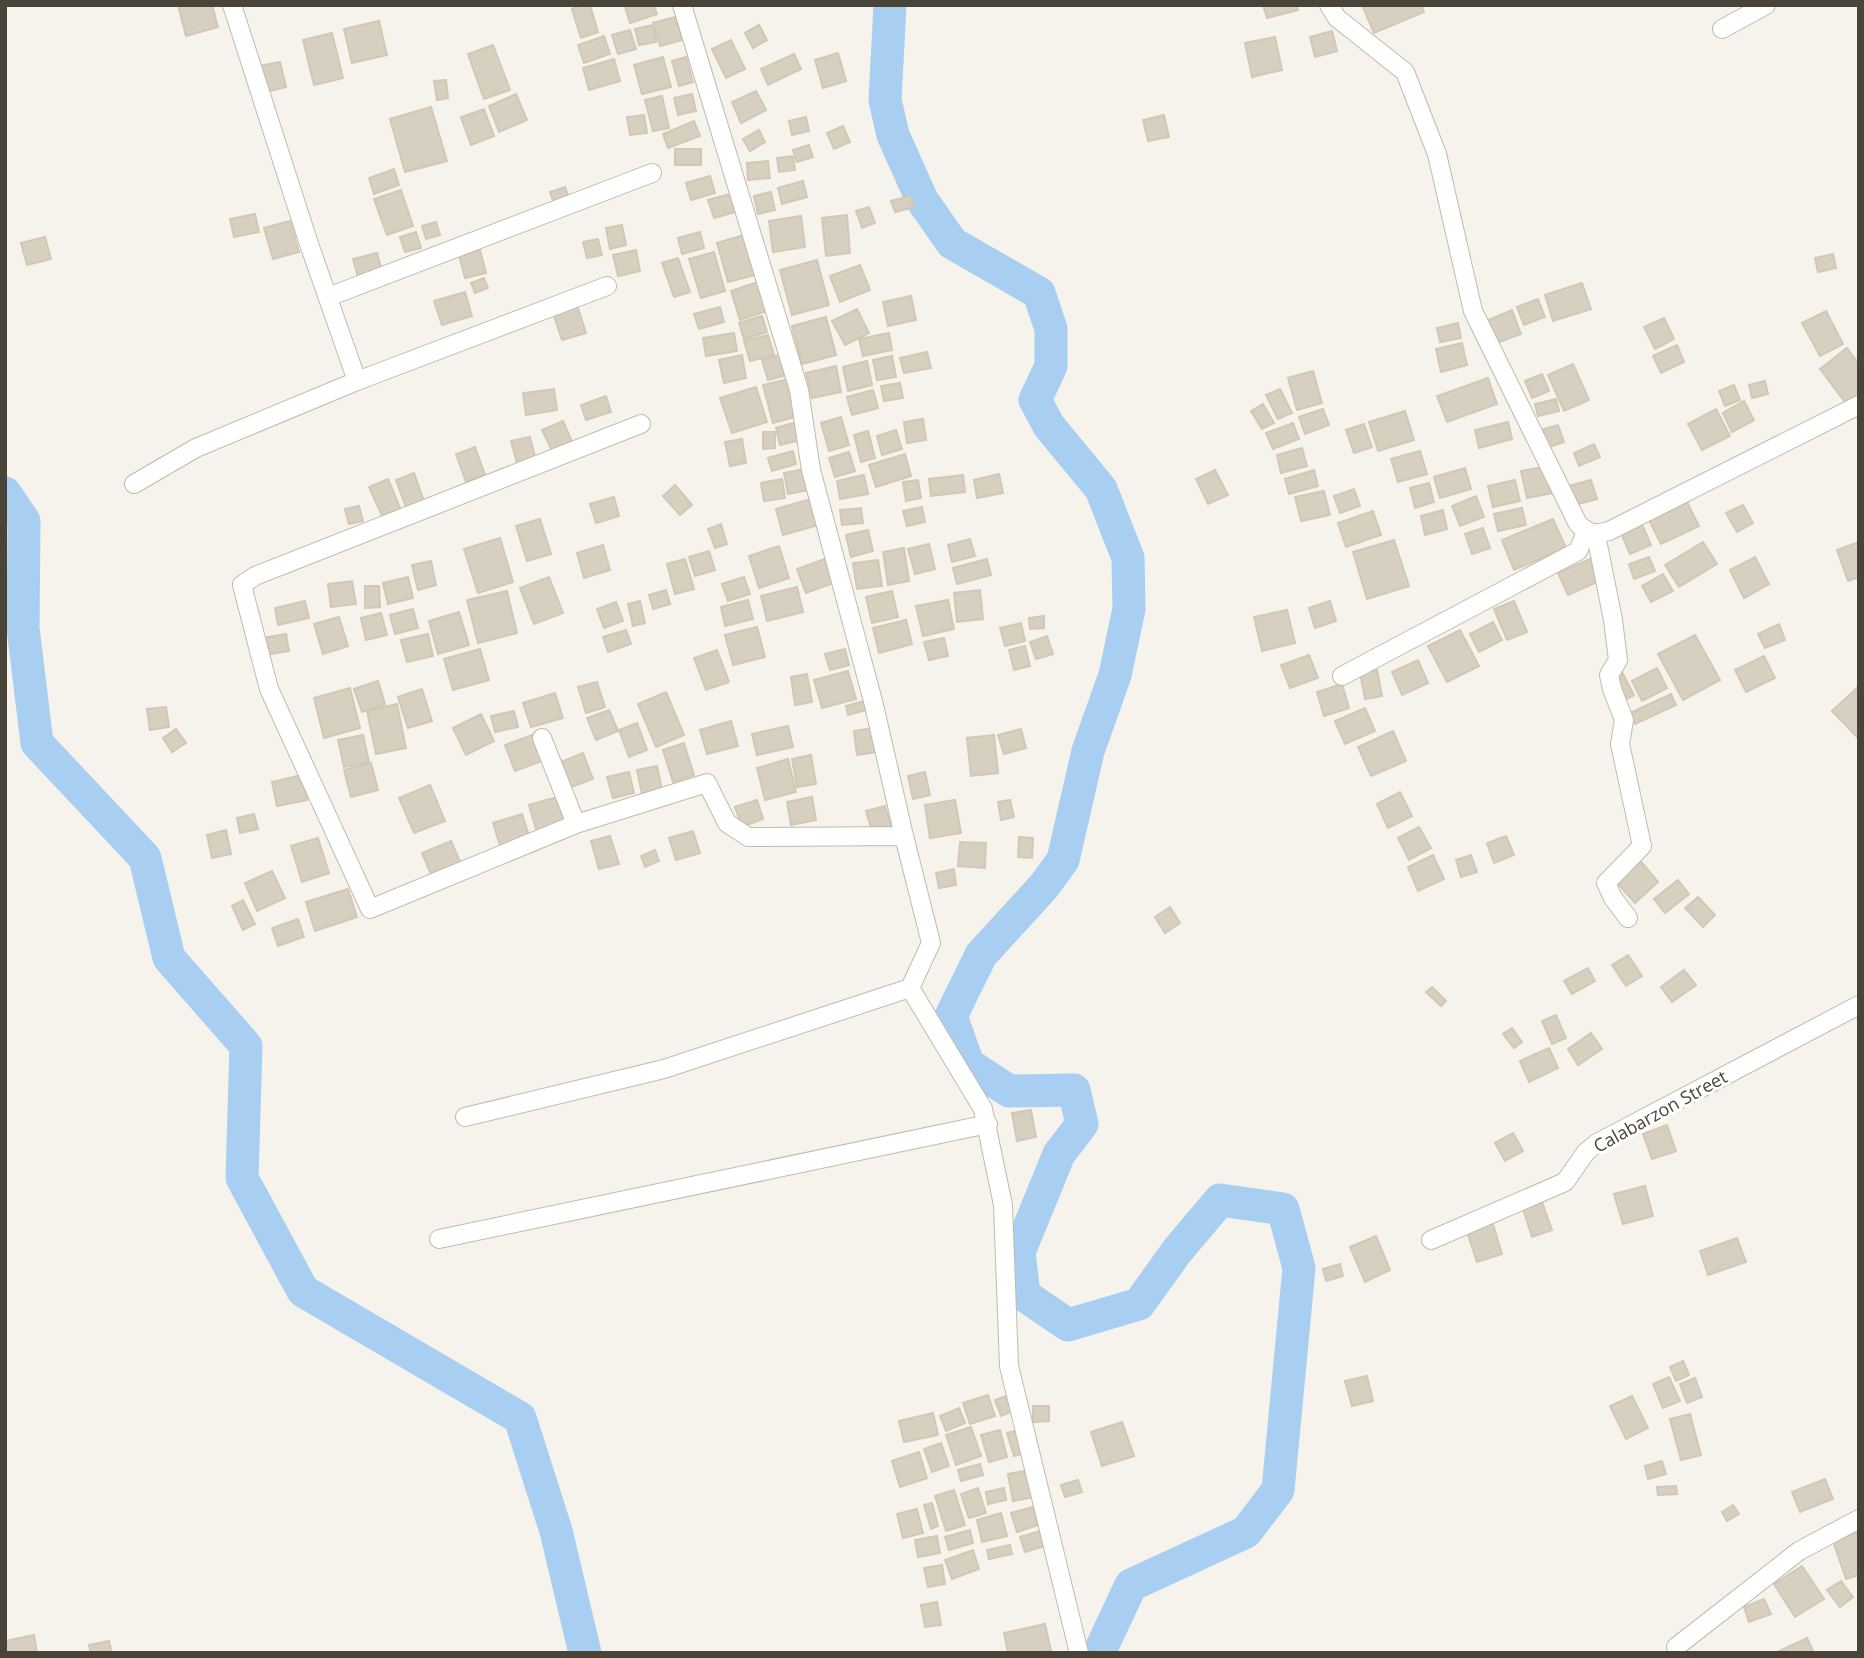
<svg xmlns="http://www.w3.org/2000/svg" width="1864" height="1658" font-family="'Open Sans',sans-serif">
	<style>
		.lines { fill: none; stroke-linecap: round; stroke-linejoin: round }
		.river { stroke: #a8cef1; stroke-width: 33 }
		.building { fill: #d7cfc0; stroke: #d2c8b3; stroke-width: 2 }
		.minor-casing { stroke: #c1bbad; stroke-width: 20 }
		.minor { stroke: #fff; stroke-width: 18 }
		.labels { text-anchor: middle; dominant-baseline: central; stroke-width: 6; stroke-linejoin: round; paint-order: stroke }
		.street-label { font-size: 18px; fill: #494438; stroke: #fff }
	</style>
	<rect width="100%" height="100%" fill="#f5f3eb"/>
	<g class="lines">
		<path class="river" d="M890,5L885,100L893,135L922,200L952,243L1039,293L1051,329V366L1035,400L1049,426L1101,489L1128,558L1129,609L1115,675L1088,751L1063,860L1044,886L981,955L951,1016L968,1064L1009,1091L1074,1090L1082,1124L1059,1154L1019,1252L1024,1295L1068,1325L1139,1304L1177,1251L1220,1200L1283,1209L1299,1268L1278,1490L1246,1532L1131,1585L1099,1653
			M5,493L24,521L23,628L37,743L145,858L169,958L246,1046L242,1178L303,1291L520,1418L556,1531L585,1653"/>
	</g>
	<path class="building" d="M178,5H212L218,27L186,36Z
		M582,5H590L598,32L581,38L572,9Z
		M629,5H654L657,14L630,23L625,7Z
		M1263,5H1296L1298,10L1267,18Z
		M1362,5H1421L1424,12L1374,33Z
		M675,17L682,40L660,46L653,23Z
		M379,21L387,55L352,63L344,29Z
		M653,25L656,42L639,45L635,29Z
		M759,25L767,40L753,48L745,33Z
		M630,30L636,49L618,54L612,35Z
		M1332,31L1337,51L1315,57L1310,37Z
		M332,33L343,78L314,85L303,40Z
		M604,36L610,54L584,63L578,45Z
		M1275,37L1282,70L1252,77L1245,43Z
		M731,40L745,69L726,78L712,49Z
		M493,45L510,90L484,99L468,54Z
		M838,53L846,81L823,88L815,60Z
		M794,54L801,69L768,85L761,69Z
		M663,57L671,87L642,94L634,65Z
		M686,57L693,82L679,86L672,61Z
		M614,59L620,81L589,90L583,68Z
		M280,62L286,87L265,92L259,66Z
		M446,80L448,98L437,100L434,81Z
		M756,91L766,110L741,123L732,102Z
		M516,94L527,120L499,132L489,106Z
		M692,94L696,111L678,115L674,98Z
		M662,96L669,128L653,131L645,100Z
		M431,107L447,161L405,172L390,119Z
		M484,109L494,136L471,145L461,117Z
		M644,115L647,133L630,135L627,117Z
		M1164,115L1169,137L1148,141L1143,120Z
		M806,117L809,131L792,135L789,121Z
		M694,121L700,136L668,148L663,134Z
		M843,126L850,142L834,149L827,133Z
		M759,130L765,142L750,151L743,139Z
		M809,145L813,157L797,162L793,150Z
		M675,149H701V165H675Z
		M793,156L795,170L779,172L777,158Z
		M768,161L770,178L748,180L747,163Z
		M394,169L399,185L374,194L369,178Z
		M710,176L715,193L691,200L686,183Z
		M803,181L807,197L782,204L778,188Z
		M565,187L569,198L554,203L550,192Z
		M401,190L413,226L387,235L374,199Z
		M771,192L775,210L758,214L754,196Z
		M730,194L735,212L714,218L708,200Z
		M910,196L914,207L895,212L891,201Z
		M869,207L875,223L862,228L856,211Z
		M255,214L259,232L234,237L230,219Z
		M847,215L850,253L826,256L822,218Z
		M801,216L805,247L773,252L769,221Z
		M290,221L299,252L273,259L264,228Z
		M436,222L440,235L426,239L422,226Z
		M622,225L626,245L610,249L606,228Z
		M416,232L421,248L405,252L400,237Z
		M700,232L704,248L682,254L678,238Z
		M744,235L755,275L728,282L717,243Z
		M45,237L51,259L27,265L21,243Z
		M598,239L602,255L587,258L583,242Z
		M480,250L486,273L465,278L459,255Z
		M636,250L640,271L618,276L613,255Z
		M714,252L725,291L701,298L689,259Z
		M377,253L382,271L358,277L353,259Z
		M1833,254L1836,268L1818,272L1815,258Z
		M678,258L690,292L674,297L662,263Z
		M817,260L829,305L792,315L780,270Z
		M860,265L870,290L840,302L830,276Z
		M484,278L488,288L475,293L471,283Z
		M758,282L767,311L740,320L731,291Z
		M1582,283L1591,309L1553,321L1545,295Z
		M465,292L472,316L442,325L434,301Z
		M911,296L916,320L888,326L883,302Z
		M1538,299L1545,317L1524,325L1517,307Z
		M577,305L586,333L562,340L553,313Z
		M720,307L724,322L699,329L694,314Z
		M857,309L869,333L845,345L832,321Z
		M1512,310L1521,334L1497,343L1488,320Z
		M1826,311L1843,344L1820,356L1802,323Z
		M762,316L767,332L744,339L739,323Z
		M826,317L836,355L802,364L792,326Z
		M1664,318L1674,339L1655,349L1644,327Z
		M1458,323L1461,338L1440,342L1437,328Z
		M734,333L737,351L706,356L703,338Z
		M889,333L892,350L863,356L859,339Z
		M768,335L774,355L750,361L744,341Z
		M1462,343L1467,365L1441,372L1436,349Z
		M1677,345L1684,362L1661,373L1653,356Z
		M1847,348L1859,364V397L1848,406L1820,369Z
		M927,352L931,368L904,373L900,358Z
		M784,354L790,374L768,380L762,360Z
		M742,355L746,378L724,383L719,360Z
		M892,356L896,377L877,380L873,360Z
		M867,361L872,385L848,391L843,367Z
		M1573,364L1589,400L1564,411L1548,375Z
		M836,366L841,392L812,398L806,373Z
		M1313,371L1322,403L1297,410L1288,378Z
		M1542,374L1549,391L1532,398L1525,381Z
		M1488,378L1497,404L1447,422L1437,396Z
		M789,379L798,416L773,423L763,385Z
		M1765,381L1768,394L1752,398L1749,385Z
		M900,383L903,398L884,401L881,386Z
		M1734,385L1740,400L1725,406L1719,391Z
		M756,387L767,422L732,433L720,398Z
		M554,389L557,410L526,415L523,393Z
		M1280,389L1292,413L1278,419L1266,395Z
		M873,390L878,408L852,415L847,397Z
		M606,396L611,412L586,420L581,405Z
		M1556,399L1559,411L1538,416L1535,404Z
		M1744,401L1754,420L1732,432L1723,413Z
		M1263,404L1274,423L1262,429L1251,411Z
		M1323,409L1329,425L1305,434L1299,417Z
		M1716,409L1730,436L1702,450L1688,424Z
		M1405,411L1414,440L1378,451L1369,422Z
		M841,417L849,445L829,451L821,423Z
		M923,419L926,440L907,443L904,422Z
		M563,421L573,444L553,453L542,430Z
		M797,422L801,440L780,445L776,428Z
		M1508,422L1512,439L1479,448L1475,430Z
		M1293,423L1299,439L1273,449L1266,433Z
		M1364,424L1372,447L1354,453L1346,430Z
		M1558,425L1564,442L1546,448L1541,430Z
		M896,430L902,449L882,455L877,436Z
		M868,431L875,458L861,462L854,435Z
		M763,432H775V448L763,449Z
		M530,437L536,461L518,467L511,441Z
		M742,439L746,463L730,466L725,442Z
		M1594,444L1600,457L1579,466L1574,453Z
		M475,447L485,475L466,482L456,454Z
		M1302,448L1307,466L1281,473L1277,455Z
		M793,451L796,464L772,471L768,458Z
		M1420,451L1427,474L1398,482L1391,459Z
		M849,452L855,471L835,477L829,458Z
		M905,454L911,476L876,487L869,465Z
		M1548,466L1553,493L1527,498L1521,471Z
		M809,468L813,489L788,494L784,473Z
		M1465,468L1471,489L1440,498L1434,477Z
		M1215,470L1228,495L1208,504L1196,479Z
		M1314,470L1318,486L1289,494L1285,479Z
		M414,473L424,501L406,507L396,480Z
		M999,474L1003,493L977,498L974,480Z
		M864,475L868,494L840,499L837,481Z
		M963,475L965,492L931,496L929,479Z
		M388,479L401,510L383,518L369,487Z
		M782,479L785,498L764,501L761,483Z
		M918,480L921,498L906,501L903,482Z
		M1515,480L1520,501L1493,507L1488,486Z
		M1591,480L1597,499L1574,505L1569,486Z
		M1429,483L1434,502L1415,508L1410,488Z
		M675,485L692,505L680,515L663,496Z
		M1354,489L1360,506L1340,513L1334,496Z
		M1324,491L1330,515L1301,521L1295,497Z
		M1476,496L1484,517L1460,526L1452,506Z
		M614,497L619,516L596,523L590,504Z
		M811,499L818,525L783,535L776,509Z
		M1686,500L1699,526L1661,544L1648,518Z
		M1743,505L1753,523L1737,532L1726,513Z
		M359,506L363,521L349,524L345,509Z
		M922,507L925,522L907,526L903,511Z
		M861,508L863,523L842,525L840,510Z
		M1522,508L1526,525L1498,531L1494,514Z
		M1443,510L1447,529L1425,535L1421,516Z
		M1373,511L1381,535L1346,547L1338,523Z
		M540,519L551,554L527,561L516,526Z
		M1553,519L1566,548L1514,570L1502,540Z
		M1641,522L1651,545L1630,554L1620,531Z
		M721,524L727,544L715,548L708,529Z
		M1483,528L1490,548L1472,554L1465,534Z
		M868,530L873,551L851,557L846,535Z
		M500,538L513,582L478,593L464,549Z
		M970,539L975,556L952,562L948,545Z
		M1394,540L1409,586L1367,599L1353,552Z
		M1703,542L1717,564L1679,587L1665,565Z
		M1859,542V577L1848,581L1837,550Z
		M929,544L935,569L915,574L908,549Z
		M603,545L610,570L584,578L577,553Z
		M779,546L789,578L759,588L749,556Z
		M904,548L909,581L888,585L883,552Z
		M709,551L715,570L695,576L689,557Z
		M830,557L839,581L806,593L797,569Z
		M1649,557L1655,571L1634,579L1629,564Z
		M1755,557L1769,584L1744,598L1730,570Z
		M1592,558L1602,580L1568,595L1558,573Z
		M685,559L694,589L675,594L667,564Z
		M987,559L991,575L957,584L953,568Z
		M878,560L882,586L857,589L853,563Z
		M431,561L436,585L418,590L412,565Z
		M1663,574L1673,591L1651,602L1642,586Z
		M408,577L413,598L388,604L383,583Z
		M549,577L563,613L534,624L520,588Z
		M744,577L750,594L728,601L722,584Z
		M352,581L356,604L331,607L328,584Z
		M365,586H379L380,607L365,608Z
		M797,587L803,612L767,621L761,596Z
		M666,590L670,604L653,609L649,595Z
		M980,590L983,619L957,622L954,593Z
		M507,591L517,633L478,643L467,600Z
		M892,591L898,617L872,623L866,597Z
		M748,600L753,619L725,626L721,607Z
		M948,600L954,629L923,636L916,606Z
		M305,601L309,618L278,625L275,608Z
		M640,601L645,623L633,626L628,604Z
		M1330,601L1336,621L1315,628L1309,608Z
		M1514,601L1527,632L1507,640L1494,609Z
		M616,602L623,621L604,628L597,609Z
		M413,609L418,628L395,634L390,615Z
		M1287,610L1295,643L1262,651L1254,617Z
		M459,612L469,645L438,654L429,621Z
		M381,613L387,635L366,640L361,618Z
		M1044,616V628L1030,629L1029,618Z
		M339,617L348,646L323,654L314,624Z
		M906,620L912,644L879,653L873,628Z
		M1493,622L1502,640L1479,652L1470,634Z
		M1021,623L1025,641L1005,646L1000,628Z
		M1779,624L1785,640L1765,648L1758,634Z
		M757,627L765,657L733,665L725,635Z
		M626,630L631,644L608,652L603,637Z
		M1460,630L1479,666L1447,682L1428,646Z
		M286,634L289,651L265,655L262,638Z
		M428,634L433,656L407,662L401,640Z
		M1695,635L1720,680L1683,700L1658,654Z
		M1047,636L1053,654L1036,659L1030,642Z
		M944,638L948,656L929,660L924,642Z
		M1025,646L1030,666L1014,670L1009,650Z
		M480,649L489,680L453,690L444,659Z
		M845,649L849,665L830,670L825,654Z
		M717,650L729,682L706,690L694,658Z
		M1309,655L1318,678L1290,688L1281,665Z
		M1764,656L1775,678L1746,692L1735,670Z
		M1418,660L1428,683L1402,695L1392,672Z
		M1657,668L1667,688L1642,701L1632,681Z
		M1377,670L1382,696L1365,699L1360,673Z
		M848,671L856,699L822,708L814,680Z
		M1622,672L1634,695L1625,700L1613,678Z
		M807,674L812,702L795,705L791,677Z
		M378,681L385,704L362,712L354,689Z
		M597,682L605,707L586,713L578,687Z
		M1342,684L1349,708L1324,716L1317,692Z
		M1859,686V739L1832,711Z
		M350,688L360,728L324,738L314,698Z
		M422,689L432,721L408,728L398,697Z
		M666,692L684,735L656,747L638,704Z
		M555,693L563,718L531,727L523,703Z
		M1671,694L1676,705L1635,724L1630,713Z
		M864,701L866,710L848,715L846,706Z
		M397,704L406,748L376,754L367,711Z
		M166,707L169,727L150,730L147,709Z
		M1365,708L1375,731L1345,744L1335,721Z
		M609,710L618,731L596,740L587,718Z
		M514,711L518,727L495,732L491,716Z
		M481,714L494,741L466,755L453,728Z
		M731,721L738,746L707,754L700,730Z
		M637,723L647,750L629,757L619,730Z
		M788,726L793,747L757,755L752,734Z
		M874,728L877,752L857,755L854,731Z
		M176,729L186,743L172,752L163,738Z
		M1021,729L1026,748L1004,754L998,735Z
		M1393,731L1406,761L1371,776L1358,747Z
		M535,734L544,760L515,771L505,745Z
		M363,735L369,762L344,767L338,740Z
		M994,735L998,773L971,776L967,738Z
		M684,743L694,775L673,782L663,750Z
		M583,753L593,779L566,789L556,764Z
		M811,755L816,784L797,787L792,759Z
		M788,759L796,792L765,800L757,768Z
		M371,763L378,790L351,797L344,770Z
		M657,766L662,790L642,794L637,770Z
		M629,772L634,793L613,798L607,777Z
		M925,772L930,795L913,799L908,776Z
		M302,775L307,800L277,806L272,782Z
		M430,785L445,821L414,833L399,798Z
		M1400,792L1412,816L1388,828L1377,804Z
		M557,797L566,828L538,836L529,805Z
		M812,797L816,820L791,825L787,802Z
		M757,800L763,819L742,827L735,807Z
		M955,800L961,833L930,838L925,805Z
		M1010,800L1014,817L1001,820L998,802Z
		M885,806L891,826L872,831L866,811Z
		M254,814L258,829L240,833L237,818Z
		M522,814L531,842L502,852L493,823Z
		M1419,827L1431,848L1409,860L1398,838Z
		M226,830L231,854L212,858L207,835Z
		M693,831L700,853L676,860L669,838Z
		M610,836L619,864L599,869L591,841Z
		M1506,836L1514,855L1494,863L1487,843Z
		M1019,837L1033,838L1032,858L1018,857Z
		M318,838L329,873L302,882L291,846Z
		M451,841L462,866L433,879L422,853Z
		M960,842L986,843L985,868L958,866Z
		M655,850L659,861L645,867L641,856Z
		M1433,855L1444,879L1418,891L1408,867Z
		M1471,855L1477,872L1461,877L1456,860Z
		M1638,858L1658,882L1635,903L1614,879Z
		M954,869L956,885L939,888L936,873Z
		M272,871L285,898L257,911L245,883Z
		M1678,880L1689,894L1665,913L1654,899Z
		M348,889L357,917L315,931L306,902Z
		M1698,897L1715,915L1703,927L1685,908Z
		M243,900L255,924L243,930L232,906Z
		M1170,907L1180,923L1165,933L1155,917Z
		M298,919L304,937L278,946L272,928Z
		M1628,955L1642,976L1626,986L1612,965Z
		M1588,968L1595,981L1572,994L1564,981Z
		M1684,970L1696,985L1672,1002L1661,987Z
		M1432,987L1446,1001L1441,1006L1426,992Z
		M1556,1015L1566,1038L1552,1044L1542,1021Z
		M1512,1028L1522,1042L1514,1048L1503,1034Z
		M1591,1033L1602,1049L1578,1065L1568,1049Z
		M1549,1048L1558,1068L1529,1082L1520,1061Z
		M1031,1110L1036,1137L1017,1141L1012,1113Z
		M1667,1125L1676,1151L1652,1159L1643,1134Z
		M1513,1133L1523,1151L1505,1161L1495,1143Z
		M1645,1186L1653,1216L1623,1224L1614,1194Z
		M1542,1202L1552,1230L1532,1237L1523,1209Z
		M1492,1221L1502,1254L1477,1262L1466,1229Z
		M1376,1236L1390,1270L1365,1282L1350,1247Z
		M1737,1238L1746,1262L1708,1275L1700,1251Z
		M1340,1264L1343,1276L1326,1281L1323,1269Z
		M1683,1361L1689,1375L1676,1381L1670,1367Z
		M1367,1376L1373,1401L1352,1406L1345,1381Z
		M1669,1377L1680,1401L1663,1408L1653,1384Z
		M1695,1378L1702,1397L1687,1403L1680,1384Z
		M988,1395L995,1416L970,1424L963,1403Z
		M1009,1395L1015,1410L1001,1416L995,1400Z
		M1632,1396L1648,1428L1626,1439L1610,1406Z
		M1033,1406H1049V1421L1033,1422Z
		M959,1408L965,1423L946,1431L940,1416Z
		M933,1413L938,1435L904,1442L899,1421Z
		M1690,1414L1701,1455L1681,1460L1670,1419Z
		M1122,1422L1134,1456L1102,1466L1091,1432Z
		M971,1427L981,1456L956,1465L946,1435Z
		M1000,1430L1007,1457L989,1462L981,1435Z
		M1018,1430L1025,1453L1014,1456L1007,1433Z
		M941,1443L949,1466L932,1472L924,1449Z
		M919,1452L927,1478L900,1487L892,1461Z
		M1662,1461L1666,1474L1648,1479L1645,1466Z
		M980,1464L983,1475L961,1481L958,1470Z
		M1029,1470L1034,1497L1013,1501L1008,1474Z
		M1825,1479L1833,1499L1800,1512L1792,1492Z
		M1078,1480L1082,1492L1065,1497L1061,1485Z
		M1676,1486L1677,1494L1658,1495L1657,1487Z
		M978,1488L986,1513L969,1518L961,1494Z
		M1004,1488L1006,1500L988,1504L986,1492Z
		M954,1490L965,1525L946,1531L935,1496Z
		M932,1503L938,1526L931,1529L924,1505Z
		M1733,1505L1739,1514L1727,1521L1722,1512Z
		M1033,1507L1038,1525L1017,1532L1011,1513Z
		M917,1509L923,1533L903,1538L897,1514Z
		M1001,1513L1007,1536L982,1542L977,1520Z
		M970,1530L973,1543L949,1550L945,1537Z
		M1044,1530L1048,1545L1025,1552L1020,1537Z
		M1859,1532V1575L1846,1579L1833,1541Z
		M937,1536L940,1553L918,1557L915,1540Z
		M1010,1545L1012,1554L989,1559L987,1550Z
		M973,1550L979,1569L952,1579L945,1560Z
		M942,1565L945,1584L928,1587L924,1568Z
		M1802,1566L1824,1599L1795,1617L1774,1584Z
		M1841,1581L1853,1597L1840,1607L1827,1590Z
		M1764,1599L1771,1614L1749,1622L1744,1607Z
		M937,1602L941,1625L925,1627L921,1605Z
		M1045,1624L1051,1651L1008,1653L1004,1633Z
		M34,1635L37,1653H5V1641Z
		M1807,1638L1814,1653H1775Z
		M109,1641L112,1653H91L89,1645Z"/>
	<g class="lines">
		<g class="minor-casing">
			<path id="minor" d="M232,5L309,244L357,381
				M1329,5L1337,18L1405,72L1437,154L1473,311L1578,524C1589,534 1595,535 1609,531L1859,405
				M1722,29L1766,5
				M328,297L652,173
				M134,484L196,448L357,381L607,286
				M1596,535L1613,620L1618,660L1609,675L1612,689L1624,720L1620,744L1642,846L1606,883L1613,898L1628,918
				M1342,676L1578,551L1586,532
				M542,738L576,824L707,783L727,823L748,837L904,836L873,701L811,470L799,390L682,5
				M576,824L370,909L269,689L242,585L255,576L641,424
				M904,836L931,943L910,988L983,1109L1003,1205L1009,1366L1079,1653
				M465,1117L664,1069L910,988
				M439,1239L988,1124
				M1431,1240L1565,1182L1586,1152L1597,1143L1859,1005
				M1676,1647L1799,1551L1859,1519"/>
		</g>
		<use href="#minor" class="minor"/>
	</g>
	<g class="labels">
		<g class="street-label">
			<text transform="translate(1660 1111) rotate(-29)">Calabarzon Street</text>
		</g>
	</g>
	<rect width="1864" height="1658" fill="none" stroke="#494438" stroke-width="14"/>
</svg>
